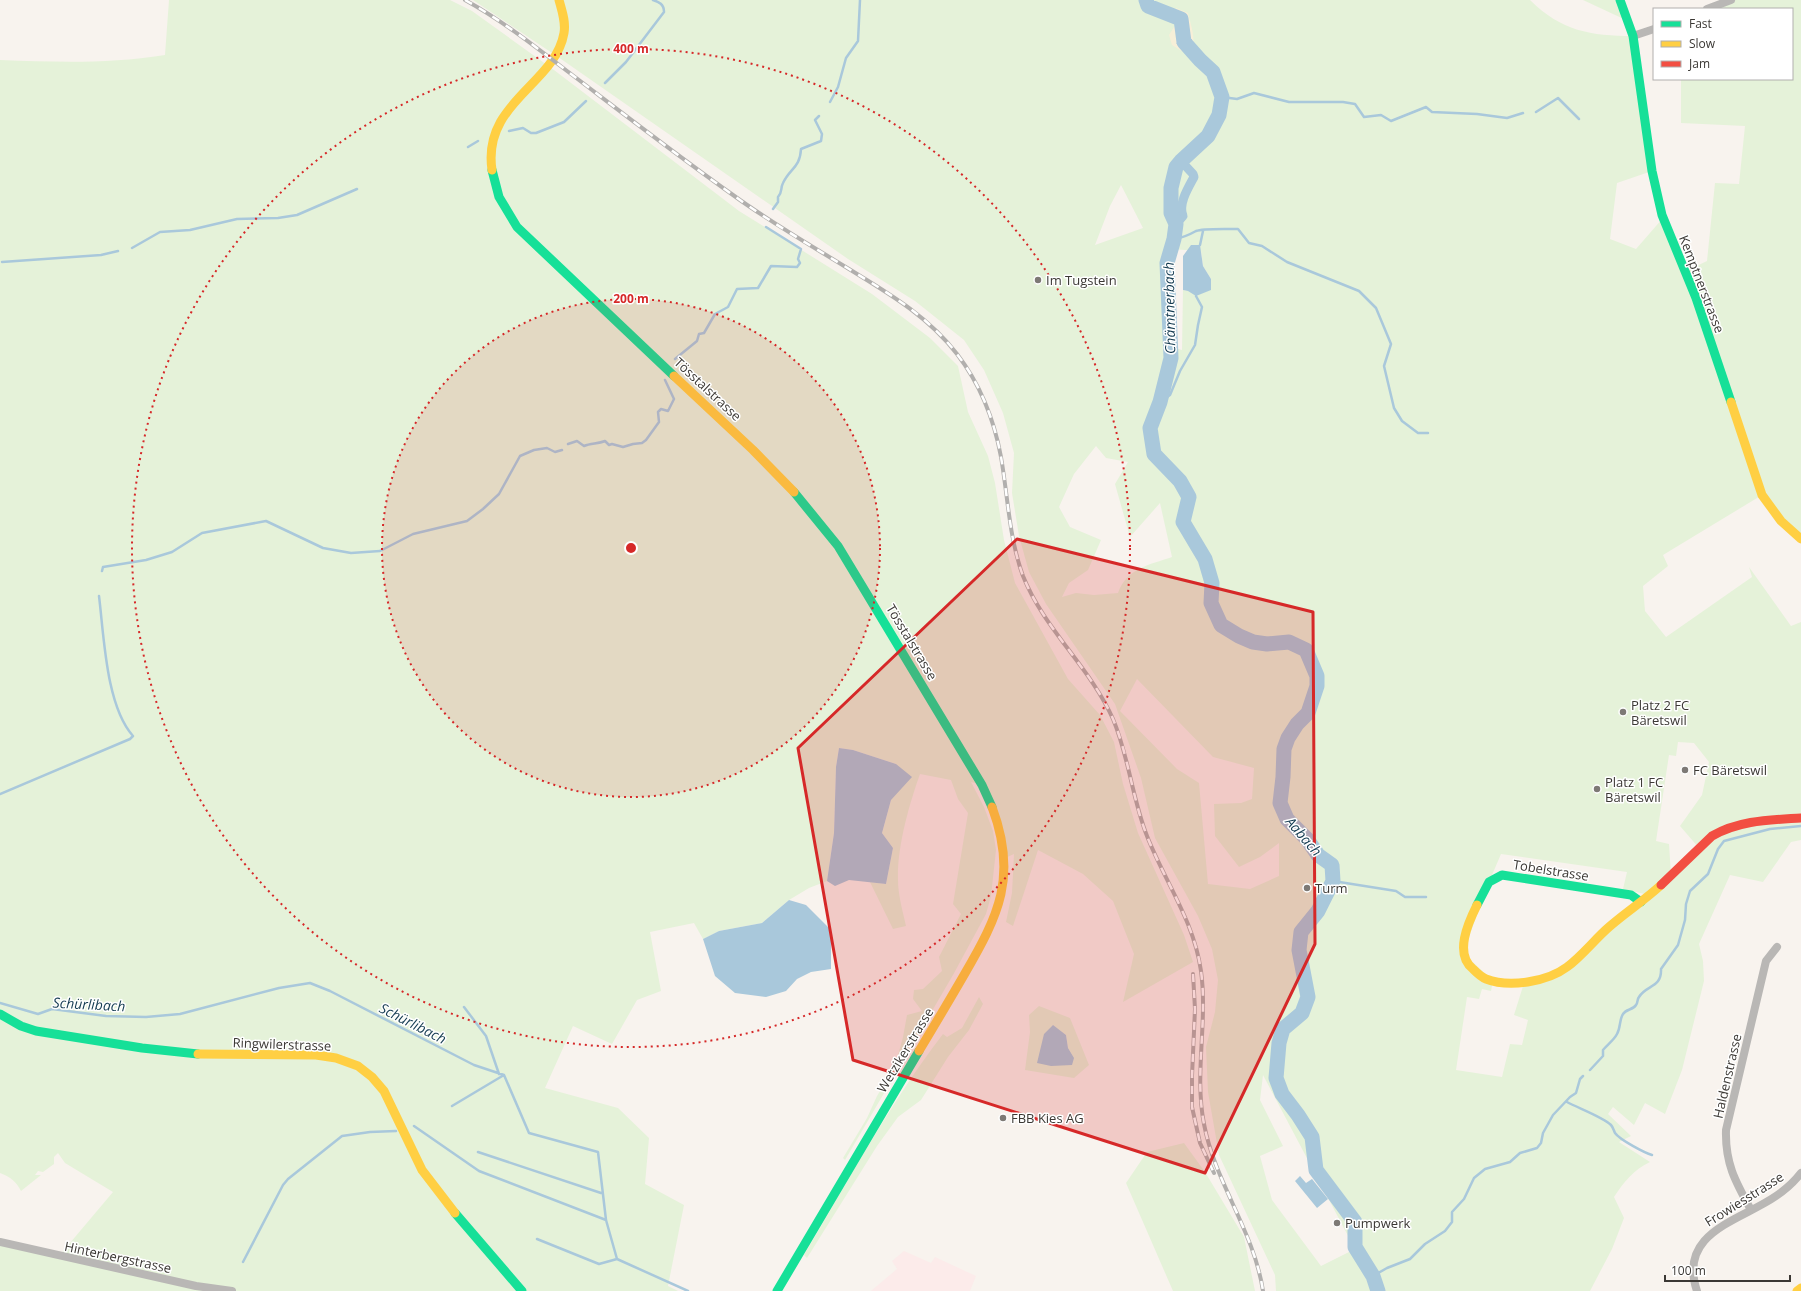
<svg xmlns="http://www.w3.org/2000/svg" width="1801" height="1291" font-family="'Open Sans',sans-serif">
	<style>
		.commercial { fill: #fcebea }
		.green { fill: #e5f2d9; fill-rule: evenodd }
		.sand { fill: #f7efd8 }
		.water { fill: #a9c8db }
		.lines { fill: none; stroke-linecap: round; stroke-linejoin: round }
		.stream { stroke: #a9c8db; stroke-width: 2.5 }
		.canal { stroke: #a9c8db; stroke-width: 9 }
		.river { stroke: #a9c8db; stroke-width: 15 }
		.street { stroke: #b9b7b5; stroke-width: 8 }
		.fast { stroke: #16e098; stroke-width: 9 }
		.slow { stroke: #ffcf43; stroke-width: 9 }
		.jam { stroke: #f24e42; stroke-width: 9 }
		.rail-casing { stroke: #b1afad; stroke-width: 4 }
		.rail { stroke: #fff; stroke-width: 2.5; stroke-dasharray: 8; stroke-linecap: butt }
		.marked { fill: #d62828; fill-opacity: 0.2; stroke: #d62828; stroke-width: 3; stroke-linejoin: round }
		.ring { fill: none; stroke: #d62828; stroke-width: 2; stroke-dasharray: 2 4 }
		.poi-dot { fill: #7d7975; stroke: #fff; stroke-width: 1.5 }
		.labels { text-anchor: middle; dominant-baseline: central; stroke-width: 3; stroke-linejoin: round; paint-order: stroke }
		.poi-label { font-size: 13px; fill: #3b3834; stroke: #fff; text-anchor: start }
		.street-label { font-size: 13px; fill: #3b3834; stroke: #fff }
		.water-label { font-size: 14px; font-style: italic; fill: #143b51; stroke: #fff }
		.centre { fill: #d62828; stroke: #fff; stroke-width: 2 }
		.ring-label { font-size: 12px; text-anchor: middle; font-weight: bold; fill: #d62828; stroke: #fff; stroke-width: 3; stroke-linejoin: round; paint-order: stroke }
	</style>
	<rect width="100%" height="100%" fill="#f8f3ee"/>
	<path class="commercial" d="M904,1251L931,1263L935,1257L976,1276L970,1291H871L897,1269L892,1261Z"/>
	<path class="green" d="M169,0H450L472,11L554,70L739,211L872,294L930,338L958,366L968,412L988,456L995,483L1004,540L1015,583L1068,679L1100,715L1114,742L1123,784L1138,833L1184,935L1193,962L1123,1002L1134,954L1113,901L1083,874L1038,850L1013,926L1006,922L1012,893L1014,854L1005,858L982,785L971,782L984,807L993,831L996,850L991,896L986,914L953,975L845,1160L843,1158L867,1118L877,1096L895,1066L903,1037L907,1015L922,1011L913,999L914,990L923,989L942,971L939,957L961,914L953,904L968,813L958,799L951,780L920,774C909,805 897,847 898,880C898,895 903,912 906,926L893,929L870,882L886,884L893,848L882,833L891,800L896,764L853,750L839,748L836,767L834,833L827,881L809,888L789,900L762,923L719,931L703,939L694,923L650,932L661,991L637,1000L612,1044L573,1026L545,1088L618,1108L649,1138L645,1184L684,1205L668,1286L678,1291H0V1242L59,1256L113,1192L65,1163L58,1153L54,1157V1164L43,1172L38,1171L35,1175H41L21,1191C16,1181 10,1177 0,1173V60C57,62 108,64 165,55Z
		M473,0H1530C1561,31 1591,36 1633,36L1652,171L1617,183L1610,239L1636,249L1663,218L1686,271L1707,261L1715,183L1739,184L1745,126L1681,123V79H1792V9H1709L1731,0H1801V539L1762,495L1663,555L1668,566L1643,586L1645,611L1666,637L1752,577L1749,567L1791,626L1801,622V840L1791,842L1763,882L1730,875L1699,944L1703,961L1704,981L1682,1070L1665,1114L1645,1103L1634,1125L1613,1107L1608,1114L1631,1136L1619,1142L1650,1162C1633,1170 1624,1182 1614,1197L1624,1218L1612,1249L1590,1291H1276L1275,1275L1219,1155L1208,1092L1206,1047L1215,1012L1218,980L1212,949L1198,916L1155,838L1141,778L1115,704L1046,604L1029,572L1019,536L1012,493L1014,453L1003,413L984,370L964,340L915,301L848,259L561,59ZM1121,185L1143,228L1095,245L1110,206ZM1170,249L1201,251L1203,266L1211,279L1188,291L1183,290L1182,350L1171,347L1165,272ZM1096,446L1106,458L1128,462L1115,484L1130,537L1160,503L1172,557C1149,565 1127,568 1118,593L1094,595L1076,593L1062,597L1069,583L1088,570L1101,540L1070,527L1059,507L1074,474ZM1137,679L1213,757L1254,768L1252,799L1241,803L1214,804L1215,836L1239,867L1260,857L1279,843V876L1250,889L1208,884L1199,783L1177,769L1120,711ZM1678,742L1694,743L1709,762L1702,795L1680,826L1699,848L1671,875L1669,844L1656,841L1669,755L1676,756ZM1501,854L1627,872L1623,889L1649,895L1549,977L1524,983L1514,1015L1528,1020L1522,1045L1510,1044L1502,1077L1456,1070L1467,997L1479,999L1482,989L1491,991L1493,981L1463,953L1489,882ZM1263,1075L1355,1249L1321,1266L1272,1200L1260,1156L1283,1146L1260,1100Z
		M1583,0H1620L1628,21Z
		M979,997L983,1004L969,1030L948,1057L921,1100L898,1117L877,1146L807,1258L804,1255C849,1180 890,1103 943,1034L947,1037L962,1028Z
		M1039,1006L1070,1018L1089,1065L1074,1078L1025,1070L1030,1032L1029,1015ZM1052,1025L1066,1035L1068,1048L1074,1058Z
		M1184,1143L1205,1172L1244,1237L1255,1291H1173L1126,1183L1147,1152Z"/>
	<path class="sand" d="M1176,8L1188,13C1191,26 1196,38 1192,51L1183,52L1172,45L1169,35L1176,24L1173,17H1169Z"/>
	<path class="water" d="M1192,39V44L1190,49H1183L1176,43Z
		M1191,245H1200L1203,266L1211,279V290L1196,296L1188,291L1183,290V256Z
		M839,748L853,750L896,764L912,777L891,800L882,833L893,848L886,884L849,880L835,886L827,881L834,833L836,767Z
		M789,900L806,905L831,930V969L811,972L797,979L786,991L766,997L735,993L715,976L703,939L719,931L762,923Z
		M1053,1025L1066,1035L1068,1048L1074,1058L1072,1065L1051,1066L1037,1063L1044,1034Z
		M1300,1176L1306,1183L1312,1179L1328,1199L1317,1208L1295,1181Z"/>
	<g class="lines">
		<path class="stream" d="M605,83L626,62L664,12C664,4 659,2 653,0
			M1222,97L1237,99L1254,93L1289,102H1343L1355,104L1364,117L1381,115L1391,121L1426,107L1432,112L1477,114L1507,118L1523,113
			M830,102L838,87L846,58L858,41L860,0
			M1536,112L1558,98L1579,119
			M509,131L523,128L531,133H536L564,122L586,101
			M468,147L478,141
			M773,209L778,202V197C783,191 780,189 783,183C790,168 800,168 801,149L821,141L822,134L815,120L819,116
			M1174,239C1182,238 1189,235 1196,231C1203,228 1228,229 1238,229L1249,243L1262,246L1287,262L1359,291L1376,308L1391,344L1384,366L1394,408L1402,421L1418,433H1428
			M1200,245L1203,231
			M132,248L160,232L190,230L237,219L278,218L297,215L357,189
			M2,262L101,255L118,251
			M675,359L697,341L699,334L704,333L715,314L728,307L737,289L758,288L771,266L797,267L800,263L798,259L801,249L766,227
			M1160,402L1170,395L1180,371L1195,345L1198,325L1202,307L1196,296
			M568,444L577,441L584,446C591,443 598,444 605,441L609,445L612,444L623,447L633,444L642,443L646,440L659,422L658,412L661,409L668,411L674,399L665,380
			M102,571L103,567L146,560L172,552L202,533L266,521L323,548L351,553L380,551L413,534L467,521L483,509L499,494L520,456L534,450L547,448L555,452L562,450
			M0,794L130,739L133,736C106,706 104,636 99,596
			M1333,881L1396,891L1405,897H1426
			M0,1003L38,1014L52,1009L106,1016L146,1017L180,1014L279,988L310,983L330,991L474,1065L504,1075L529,1133L598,1152L606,1220L617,1259L688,1291
			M464,1007L486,1036L499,1074
			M1590,1070L1603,1056V1050C1607,1045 1614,1040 1617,1034C1621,1027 1619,1020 1623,1014C1626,1009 1633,1010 1636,1005C1638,1003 1637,999 1639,997C1646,985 1662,988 1661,969L1678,945L1685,920L1686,904L1690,891L1708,874L1718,849L1724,841L1770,829L1801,826
			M1567,1102C1578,1108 1603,1117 1611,1125C1613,1127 1614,1131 1615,1133C1620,1140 1645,1153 1652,1155
			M452,1106L504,1075
			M414,1126L479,1171L606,1220
			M478,1152L601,1193
			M537,1239L599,1264L617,1259
			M243,1262L283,1185L288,1179L342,1136L370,1132L396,1131
			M1373,1276L1387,1268L1410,1259L1425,1244L1445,1231L1452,1222V1212L1464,1199L1474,1178L1485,1169L1510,1162L1520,1153L1537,1148L1541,1143L1543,1133L1553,1115L1570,1097L1576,1093L1580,1079L1583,1076"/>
		<path class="canal" d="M1176,224L1183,216C1178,204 1188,188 1194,177L1193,174L1181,161"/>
		<path class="river" d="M1146,0L1148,6L1181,19L1184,42L1200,60L1213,72L1222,97L1219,115L1208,136L1181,161L1176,167L1171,188V213L1176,224L1174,239L1167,263L1171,358L1160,402L1150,428L1154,454L1180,481L1189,497L1183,522L1205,559L1212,583L1211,603L1221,625L1239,636L1253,642L1267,644L1289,642L1306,650L1317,676V686L1308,713L1297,724L1288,738L1284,749L1283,777L1280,803L1287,819L1307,839L1318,855L1332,865L1333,881L1318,911L1301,932L1299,950L1308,997L1302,1013L1283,1029L1279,1043L1276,1078L1282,1094L1298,1115L1312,1137L1316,1170L1355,1222V1247L1373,1276L1378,1291"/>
		<path class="street" d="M1707,9L1731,0
			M1633,36L1654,29
			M1751,1210C1735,1181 1725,1163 1726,1130L1766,961L1777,947
			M0,1242L196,1286L232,1291
			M1697,1291C1677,1232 1740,1221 1776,1196C1785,1190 1794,1182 1801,1173"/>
		<path class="fast" d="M1620,0L1633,36L1652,171L1662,215L1696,298L1731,402
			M492,170L499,197L517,227L674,376
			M794,492L838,546L982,785L992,807
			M1477,905L1489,882L1502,875L1631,895L1641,902
			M0,1014L21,1026L36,1031L142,1048L198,1054
			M455,1213L522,1291
			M777,1291L919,1051"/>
		<path class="slow" d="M492,170C482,102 555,85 564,33C566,22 562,11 559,0
			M674,376L753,450L794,492
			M1731,402L1762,495L1781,521L1801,539
			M1477,905C1468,923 1454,954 1473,969C1477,973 1481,977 1486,979C1509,988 1547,982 1567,967C1582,956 1595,939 1609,927C1626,912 1645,900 1661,885
			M919,1051C934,1026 949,1001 964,975C999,915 1018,876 992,807
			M198,1054L316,1055L336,1058L358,1066L372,1077L384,1091L422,1170L455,1213
			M1797,1291L1801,1288"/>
		<path class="jam" d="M1661,885L1712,836C1740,820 1770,820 1801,818"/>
		<g class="rail-casing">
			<path id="rail" d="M465,0C503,21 537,48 571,74C625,115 678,156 733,195C770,222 810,245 849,269C888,293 928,316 957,354C980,384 994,419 1001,457C1008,497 1009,538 1023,576C1044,629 1090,667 1113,719C1129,757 1132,798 1147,836C1165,882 1194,921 1201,971C1208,1022 1194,1073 1204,1124C1215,1183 1254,1231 1263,1291
				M1193,974L1195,1009L1192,1076V1107L1200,1143L1214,1173"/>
		</g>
		<use href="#rail" class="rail"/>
	</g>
	<path class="marked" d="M1017,539L1313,612L1315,944L1205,1173L853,1060L798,748Z"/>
	<circle cx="631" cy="548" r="249" fill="#d62828" fill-opacity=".12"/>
	<g class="ring">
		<circle cx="631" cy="548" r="249"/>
		<circle cx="631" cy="548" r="499"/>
	</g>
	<g class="poi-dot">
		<circle cx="1038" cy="280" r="4"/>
		<circle cx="1623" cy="712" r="4"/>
		<circle cx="1685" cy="770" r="4"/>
		<circle cx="1597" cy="789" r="4"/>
		<circle cx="1307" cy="888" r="4"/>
		<circle cx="1003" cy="1118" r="4"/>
		<circle cx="1337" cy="1223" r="4"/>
	</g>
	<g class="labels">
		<g class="poi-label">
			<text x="1046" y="280">Im Tugstein</text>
			<text x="1631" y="705">Platz 2 FC<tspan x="1631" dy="15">Bäretswil</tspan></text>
			<text x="1693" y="770">FC Bäretswil</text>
			<text x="1605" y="782">Platz 1 FC<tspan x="1605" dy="15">Bäretswil</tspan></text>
			<text x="1315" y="888">Turm</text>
			<text x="1011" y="1118">FBB Kies AG</text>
			<text x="1345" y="1223">Pumpwerk</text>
		</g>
		<g class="street-label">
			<text transform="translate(1702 284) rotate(69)">Kemptnerstrasse</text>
			<text transform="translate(708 389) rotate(43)">Tösstalstrasse</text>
			<text transform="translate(912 642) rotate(59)">Tösstalstrasse</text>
			<text transform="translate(1551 870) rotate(9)">Tobelstrasse</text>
			<text transform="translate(282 1044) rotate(2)">Ringwilerstrasse</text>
			<text transform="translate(905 1050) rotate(-59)">Wetzikerstrasse</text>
			<text transform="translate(1727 1076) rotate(-77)">Haldenstrasse</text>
			<text transform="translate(1744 1199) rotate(-32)">Frowiesstrasse</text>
			<text transform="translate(118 1257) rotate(12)">Hinterbergstrasse</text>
		</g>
		<g class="water-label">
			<text transform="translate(1169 308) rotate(-91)">Chämtnerbach</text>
			<text transform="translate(1304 836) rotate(49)">Aabach</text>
			<text transform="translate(89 1004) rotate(3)">Schürlibach</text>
			<text transform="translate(413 1023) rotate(27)">Schürlibach</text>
		</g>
	</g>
	<circle cx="631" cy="548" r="6" class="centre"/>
	<g class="ring-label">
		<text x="631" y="53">400 m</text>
		<text x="631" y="303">200 m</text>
	</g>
	<rect x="1653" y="8" width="140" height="72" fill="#ffffff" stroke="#b1afae"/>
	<rect x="1661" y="21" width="20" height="6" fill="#16e098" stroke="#b1afae"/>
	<text x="1689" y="28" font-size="12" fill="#3b3834">Fast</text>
	<rect x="1661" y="41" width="20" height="6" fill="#ffcf43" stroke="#b1afae"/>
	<text x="1689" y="48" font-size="12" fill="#3b3834">Slow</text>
	<rect x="1661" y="61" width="20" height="6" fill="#f24e42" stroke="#b1afae"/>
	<text x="1689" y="68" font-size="12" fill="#3b3834">Jam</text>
	<path d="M1665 1275v6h125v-6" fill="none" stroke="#3b3834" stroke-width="2"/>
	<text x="1671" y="1275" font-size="12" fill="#3b3834" stroke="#ffffff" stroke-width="3" paint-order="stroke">100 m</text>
</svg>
